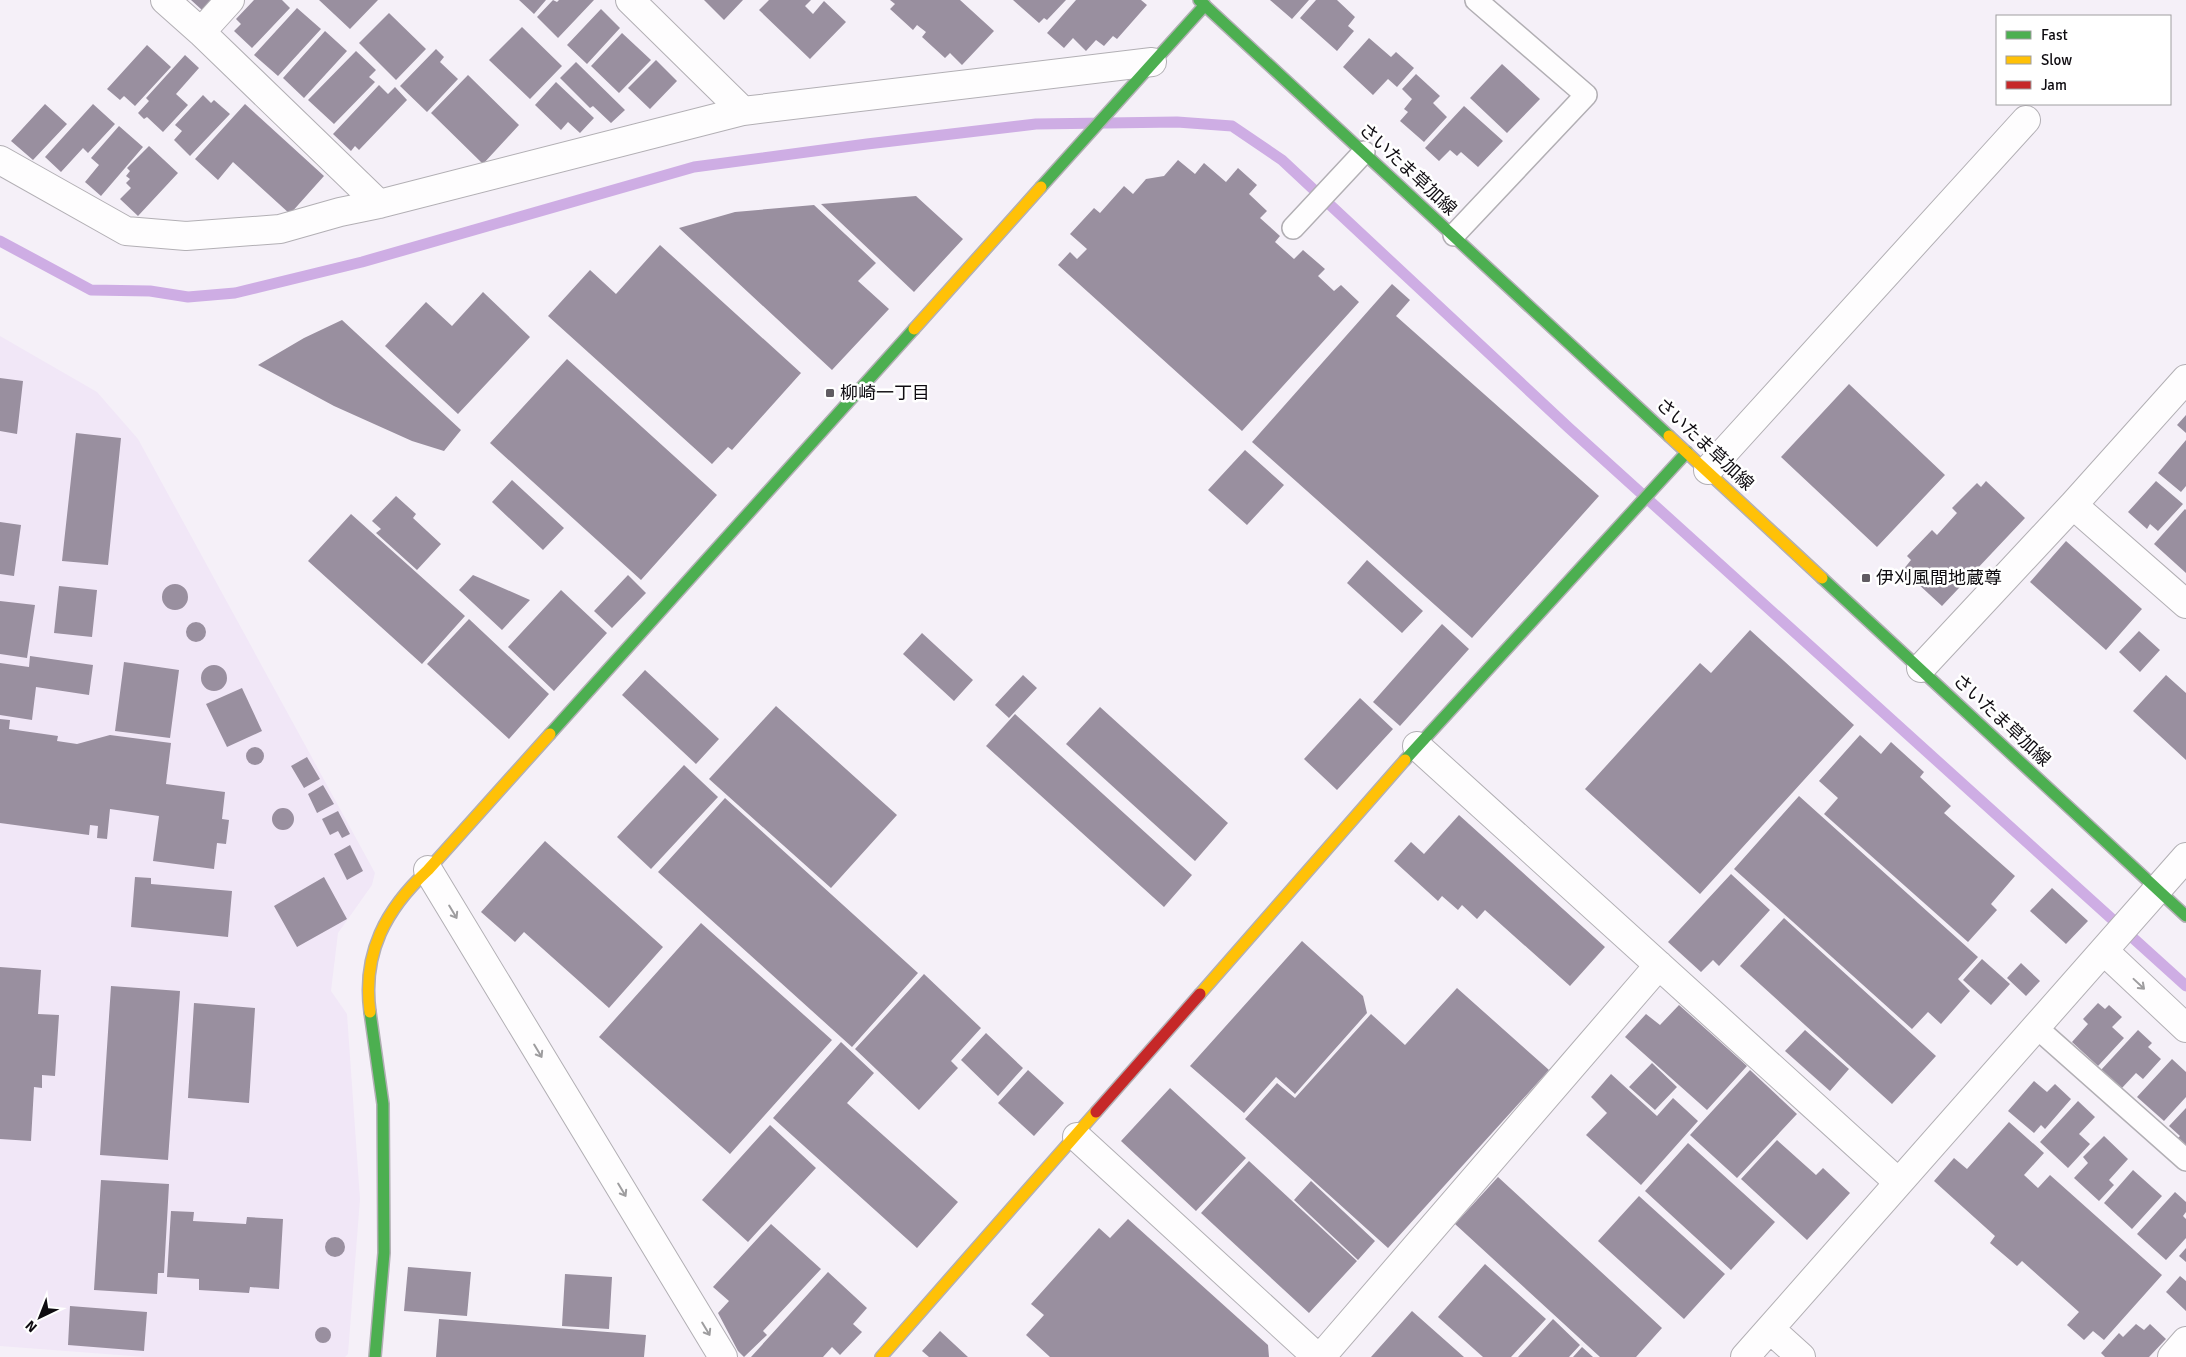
<svg xmlns="http://www.w3.org/2000/svg" width="2186" height="1357" font-family="Signika,'Noto Sans JP',sans-serif">
	<style>
		.built { fill: #f1e7f7 }
		.lines { fill: none; stroke-linecap: round; stroke-linejoin: round }
		.stream { stroke: #ceade4; stroke-width: 11 }
		.building { fill: #998f9f }
		.lane-casing { stroke: #b2afb4; stroke-width: 24 }
		.street-casing { stroke: #b2afb4; stroke-width: 30 }
		.fast-casing { stroke: #b2afb4; stroke-width: 14 }
		.slow-casing { stroke: #b2afb4; stroke-width: 14 }
		.jam-casing { stroke: #b2afb4; stroke-width: 14 }
		.lane { stroke: #fefdfe; stroke-width: 21 }
		.street { stroke: #fefdfe; stroke-width: 28 }
		.fast { stroke: #4caf50; stroke-width: 11 }
		.slow { stroke: #ffc107; stroke-width: 11 }
		.jam { stroke: #c62828; stroke-width: 11 }
		.oneway { stroke: #9e9d9f }
		.poi-dot { fill: #605c62; stroke: #fff; stroke-width: 2 }
		.labels { text-anchor: middle; dominant-baseline: central; stroke-width: 5; stroke-linejoin: round; paint-order: stroke }
		.street-label { font-size: 18px; fill: #0f0c11; stroke: #fff }
		.poi-label { font-size: 18px; fill: #0f0c11; stroke: #fff; text-anchor: start }
	</style>
	<rect width="100%" height="100%" fill="#f5f0f8"/>
	<path class="built" d="M0,336L97,392L138,439L375,873L372,885L338,933L331,991L347,1014L360,1199L348,1354L345,1357H145L0,1346Z"/>
	<g class="lines">
		<path class="stream" d="M0,241L91,290L150,291L188,297L235,293L362,262L694,167L867,144L1036,124L1177,122L1232,126L1282,160L1569,428L2186,986"/>
	</g>
	<path class="building" d="M191,0H219L213,7L208,3L202,10Z
		M254,0H282L290,8L252,48L234,31L241,24L236,19Z
		M319,0H378L350,29Z
		M519,0H546L534,14Z
		M553,0L557,2L559,0H594L558,38L537,17Z
		M704,0H743L724,20Z
		M769,0H811L805,6L813,14L824,1L846,22L810,59L759,10Z
		M890,0H960L994,31L962,65L950,53L945,58L922,37L926,32L917,25L913,30L890,9L895,4Z
		M1013,0H1066L1047,20L1044,18L1039,23Z
		M1076,0H1141L1147,5L1117,39L1113,36L1104,46L1096,40L1086,51L1073,38L1064,48L1047,33Z
		M1270,0H1309L1292,19Z
		M1316,0H1337L1355,17L1348,26L1354,31L1337,51L1300,18Z
		M297,8L321,29L278,76L254,55Z
		M601,9L620,28L587,64L567,45Z
		M389,13L426,49L396,80L359,43Z
		M522,27L562,66L530,99L489,60Z
		M325,31L347,51L304,98L283,78Z
		M622,33L651,60L619,93L591,66Z
		M1369,38L1391,57L1396,52L1414,68L1397,87L1388,79L1373,95L1343,67Z
		M147,45L171,67L135,106L124,96L120,100L107,89Z
		M436,49L444,57L440,62L458,79L427,112L400,86Z
		M356,51L376,70L369,77L375,82L334,124L308,100Z
		M185,55L199,68L176,94L188,105L163,132L147,117L144,119L138,113L149,101L146,98Z
		M656,60L677,81L650,109L628,88Z
		M576,62L625,110L611,123L593,106L590,108L560,78Z
		M1502,64L1540,99L1507,133L1470,98Z
		M1416,74L1440,96L1433,103L1447,117L1424,142L1400,121L1408,112L1404,109L1412,99L1402,89Z
		M468,75L519,125L483,164L431,113Z
		M556,82L594,118L580,133L568,122L561,130L535,105Z
		M379,85L388,94L395,87L407,100L359,150L355,146L351,151L333,134Z
		M203,95L211,103L214,100L230,114L190,156L174,140L182,131L175,125Z
		M45,104L67,124L33,160L11,141Z
		M93,104L115,124L88,153L83,148L61,172L45,157Z
		M245,104L324,176L290,214L233,162L218,180L195,159Z
		M1464,106L1503,141L1478,167L1461,152L1457,156L1450,150L1439,161L1425,148Z
		M119,126L143,147L101,196L85,182L99,165L91,158Z
		M149,146L178,173L138,216L120,199L131,188L126,183L130,179L126,176L130,171L127,168Z
		M1178,160L1195,174L1204,163L1226,182L1238,168L1257,185L1249,194L1267,211L1260,218L1280,236L1275,242L1294,259L1303,250L1325,269L1318,276L1334,291L1341,285L1359,302L1242,431L1058,265L1070,252L1077,259L1087,249L1070,234L1094,208L1100,213L1124,186L1133,194L1146,179L1164,176Z
		M916,196L963,239L914,292L821,204Z
		M814,205L876,263L858,281L889,309L832,370L679,228L735,212Z
		M660,245L801,373L732,450L728,447L712,464L548,316L590,270L616,294Z
		M1392,284L1410,300L1396,316L1599,496L1472,638L1252,442Z
		M483,292L530,337L458,414L385,346L426,302L452,326Z
		M342,320L461,430L444,451L412,441L334,406L258,365L304,338Z
		M567,359L717,495L641,580L490,443Z
		M0,378L23,381L17,434L0,431Z
		M1849,384L1945,475L1877,547L1781,457Z
		M2186,415V433L2177,425Z
		M76,433L121,438L108,565L62,561Z
		M2186,440V486L2181,492L2158,473Z
		M1245,450L1284,485L1247,525L1208,490Z
		M512,480L564,528L543,550L492,502Z
		M1986,481L2025,518L1942,606L1903,570L1911,560L1907,556L1932,530L1937,535L1957,513L1952,508L1977,483L1981,487Z
		M2156,481L2183,504L2158,531L2150,524L2147,529L2128,512Z
		M396,496L416,514L413,518L441,544L417,570L376,533L381,529L372,521Z
		M2185,509L2186,510V573L2154,544Z
		M351,514L465,616L422,664L308,561Z
		M0,522L21,525L14,576L0,574Z
		M2066,541L2142,609L2106,650L2030,582Z
		M1367,560L1423,611L1402,633L1347,583Z
		M473,575L530,600L502,630L459,590Z
		M628,575L646,593L612,628L594,611Z
		M162 597a13 13 0 1 1 26 0a13 13 0 1 1-26 0Z
		M59,586L97,590L92,637L54,633Z
		M561,590L607,633L554,691L508,647Z
		M0,601L35,605L27,658L0,654Z
		M469,619L549,694L509,739L427,664Z
		M186 632a10 10 0 1 1 20 0a10 10 0 1 1-20 0Z
		M1442,624L1469,649L1400,726L1373,702Z
		M1750,630L1854,725L1700,894L1585,789L1700,663L1711,673Z
		M2139,631L2160,650L2140,672L2119,652Z
		M922,633L973,680L954,701L903,654Z
		M30,656L93,665L89,695L36,687L32,720L0,715V663L29,667Z
		M124,662L179,670L170,738L115,731Z
		M201 678a13 13 0 1 1 26 0a13 13 0 1 1-26 0Z
		M645,670L719,739L696,764L622,695Z
		M1023,675L1037,688L1009,718L995,705Z
		M2166,675L2186,693V760L2133,711Z
		M242,688L262,731L227,747L206,704Z
		M1360,698L1393,729L1337,790L1304,759Z
		M776,706L897,815L831,888L709,779Z
		M1100,707L1228,823L1195,861L1066,744Z
		M1015,714L1192,875L1164,907L986,746Z
		M0,719L10,720L9,729L58,736L57,741L77,744L110,735L171,743L166,784L225,792L222,819L229,820L226,844L217,843L214,869L153,861L159,816L110,809L107,839L97,838L98,826L90,825L89,835L0,823Z
		M1860,735L1881,754L1891,742L1924,772L1920,777L1951,806L1944,813L2015,876L1991,904L1997,910L1968,942L1824,814L1838,798L1819,781Z
		M246 756a9 9 0 1 1 18 0a9 9 0 1 1-18 0Z
		M307,757L320,779L304,788L291,766Z
		M684,765L718,797L651,869L617,837Z
		M323,785L334,804L317,813L308,794Z
		M1799,796L1978,957L1958,979L1970,991L1941,1024L1928,1012L1912,1029L1734,869Z
		M725,798L918,973L852,1047L658,872Z
		M272 819a11 11 0 1 1 22 0a11 11 0 1 1-22 0Z
		M338,811L350,834L342,838L338,831L330,835L322,819Z
		M1459,815L1605,947L1570,986L1485,910L1477,919L1462,905L1458,910L1442,896L1438,901L1394,861L1411,842L1424,854Z
		M545,841L663,947L609,1008L524,932L515,942L481,912Z
		M350,845L363,871L347,880L334,854Z
		M1731,874L1770,910L1719,966L1713,960L1701,972L1668,942Z
		M135,877L151,878V884L232,891L228,937L131,927Z
		M324,877L347,919L297,947L274,906Z
		M2052,888L2088,921L2066,944L2030,911Z
		M1784,918L1936,1056L1892,1104L1740,966Z
		M701,923L832,1040L730,1154L599,1037Z
		M1302,941L1363,996L1367,1013L1295,1094L1276,1077L1244,1113L1190,1066Z
		M1982,959L2010,984L1991,1005L1963,980Z
		M2021,963L2040,981L2026,996L2007,978Z
		M0,967L41,970L38,1014L59,1015L55,1076L42,1075V1088L34,1087L31,1141L0,1139Z
		M924,974L981,1028L951,1061L958,1068L919,1110L855,1049Z
		M111,986L180,991L168,1160L100,1155Z
		M1457,988L1549,1070L1388,1248L1245,1119L1277,1083L1295,1098L1371,1014L1405,1045Z
		M194,1003L255,1008L249,1103L188,1098Z
		M2098,1003L2105,1009L2109,1005L2122,1017L2112,1027L2124,1038L2098,1066L2072,1042L2088,1024L2083,1019Z
		M1679,1005L1747,1066L1707,1110L1625,1037L1646,1014L1660,1025Z
		M1805,1030L1849,1069L1830,1091L1785,1051Z
		M2138,1030L2152,1043L2148,1047L2161,1059L2143,1079L2136,1073L2121,1089L2101,1070Z
		M986,1033L1023,1068L998,1096L961,1060Z
		M841,1042L874,1073L847,1103L958,1202L917,1248L773,1118Z
		M2172,1059L2186,1072V1097L2164,1121L2137,1097Z
		M1652,1063L1677,1087L1655,1110L1629,1087Z
		M1028,1070L1064,1103L1034,1136L998,1103Z
		M1750,1070L1797,1114L1737,1178L1690,1135Z
		M1611,1074L1657,1116L1673,1098L1698,1121L1641,1185L1586,1135L1607,1113L1591,1097Z
		M2034,1081L2047,1092L2055,1084L2071,1099L2045,1129L2041,1125L2034,1133L2008,1111Z
		M1170,1088L1246,1158L1196,1211L1121,1141Z
		M2078,1101L2095,1117L2079,1134L2090,1144L2068,1168L2040,1142Z
		M2186,1108V1147L2177,1139L2180,1136L2169,1126Z
		M2009,1122L2044,1153L2024,1175L2038,1188L2050,1175L2162,1275L2104,1340L2093,1331L2084,1340L2067,1325L2079,1312L2022,1261L2017,1266L1990,1243L1995,1236L1934,1181L1954,1158L1967,1169Z
		M770,1125L816,1168L748,1242L702,1200Z
		M2104,1136L2128,1159L2109,1180L2114,1185L2099,1201L2074,1178L2088,1163L2083,1157Z
		M1777,1140L1816,1175L1823,1168L1850,1193L1807,1240L1741,1179Z
		M1688,1143L1775,1222L1731,1270L1645,1191Z
		M1249,1161L1357,1261L1309,1313L1201,1213Z
		M2133,1170L2162,1196L2132,1229L2104,1203Z
		M1498,1177L1662,1328L1636,1357H1600L1455,1224Z
		M101,1180L169,1184L164,1273H158L157,1294L94,1290Z
		M1311,1181L1375,1241L1358,1260L1294,1200Z
		M2175,1192L2186,1202V1212L2183,1216L2186,1219V1238L2166,1260L2137,1234Z
		M1639,1196L1725,1274L1684,1319L1598,1241Z
		M171,1211L194,1212L193,1221L246,1224L247,1217L283,1219L279,1289L250,1287L249,1293L199,1290V1279L167,1277Z
		M1128,1219L1268,1345L1269,1357H1050L1026,1335L1044,1315L1031,1304L1099,1228L1110,1238Z
		M771,1224L821,1269L763,1331L767,1335L744,1357L738,1351L718,1313L729,1301L713,1287Z
		M325 1247a10 10 0 1 1 20 0a10 10 0 1 1-20 0Z
		M2186,1248V1262L2179,1256Z
		M1485,1264L1546,1319L1511,1357H1483L1438,1317Z
		M408,1267L471,1272L467,1316L404,1311Z
		M828,1272L867,1308L853,1324L862,1332L840,1355L832,1347L823,1357H751Z
		M565,1274L612,1277L609,1329L562,1326Z
		M2180,1276L2186,1281V1311L2166,1292Z
		M70,1306L147,1312L144,1351L68,1345Z
		M1412,1311L1464,1357H1371Z
		M439,1319L646,1335L644,1357H436Z
		M1553,1319L1580,1345L1569,1357H1518Z
		M2136,1324L2144,1330L2150,1324L2166,1339L2149,1357H2105L2101,1353L2119,1333L2123,1337Z
		M315 1335a8 8 0 1 1 16 0a8 8 0 1 1-16 0Z
		M940,1331L968,1357H929L922,1351Z
		M1582,1347L1593,1357H1573Z"/>
	<g class="lines">
		<g class="lane-casing">
			<path id="lane" d="M1293,228L1364,152
				M1454,235L1586,95L1476,0
				M2036,1027L2186,1160"/>
		</g>
		<g class="street-casing">
			<path id="street" d="M165,0L201,32
				M230,0L201,32L379,204
				M630,0L743,111
				M0,160L126,231L186,236L280,229L340,212L379,204L743,111L1152,62
				M2186,379L2073,505L2186,604
				M1708,470L2026,120
				M1921,668L2073,505
				M1417,746L1898,1182
				M428,870L723,1357
				M2104,951L2186,1028
				M1077,1137L1317,1357
				M1770,1329L1801,1357
				M1321,1357L1659,965
				M1745,1357L2186,857
				M2172,1357L2186,1341"/>
		</g>
		<g class="fast-casing">
			<path id="fast" d="M1199,0L1669,436
				M1041,187L1205,5
				M1822,578L2186,916
				M550,734L914,329
				M1405,760L1687,452
				M370,1012L383,1104L384,1253L375,1357"/>
		</g>
		<g class="slow-casing">
			<path id="slow" d="M914,329L1041,187
				M1669,436L1822,578
				M1200,994L1405,760
				M370,1012C362,953 386,909 428,870L550,734
				M881,1357L1096,1112"/>
		</g>
		<g class="jam-casing">
			<path id="jam" d="M1096,1112L1200,994"/>
		</g>
		<use href="#lane" class="lane"/>
		<use href="#street" class="street"/>
		<use href="#fast" class="fast"/>
		<use href="#slow" class="slow"/>
		<use href="#jam" class="jam"/>
	</g>
	<defs><path id="oneway-shaft" d="M-6 0H5M1.5-3L5.5 0L1.5 3" fill="none" stroke-width="1.6" stroke-linecap="round" stroke-linejoin="round" transform="scale(1.25)"/></defs>
	<g class="oneway">
		<use href="#oneway-shaft" transform="translate(453 912) rotate(59)"/>
		<use href="#oneway-shaft" transform="translate(2139 984) rotate(43)"/>
		<use href="#oneway-shaft" transform="translate(538 1051) rotate(59)"/>
		<use href="#oneway-shaft" transform="translate(622 1190) rotate(59)"/>
		<use href="#oneway-shaft" transform="translate(706 1329) rotate(59)"/>
	</g>
	<g class="poi-dot">
		<rect x="825" y="388" width="10" height="10" rx="2.5"/>
		<rect x="1861" y="573" width="10" height="10" rx="2.5"/>
	</g>
	<g class="labels">
		<g class="street-label">
			<text transform="translate(1408 169) rotate(43)">さいたま草加線</text>
			<text transform="translate(1705 444) rotate(43)">さいたま草加線</text>
			<text transform="translate(2002 720) rotate(43)">さいたま草加線</text>
		</g>
		<g class="poi-label">
			<text x="840" y="393">柳崎一丁目</text>
			<text x="1876" y="578">伊刈風間地蔵尊</text>
		</g>
	</g>
	<rect x="1996" y="15" width="175" height="90" fill="#ffffff" stroke="#9f9ea0"/>
	<rect x="2006" y="31" width="25" height="8" fill="#4caf50" stroke="#9f9ea0"/>
	<text x="2041" y="40" font-size="15" fill="#0f0c11">Fast</text>
	<rect x="2006" y="56" width="25" height="8" fill="#ffc107" stroke="#9f9ea0"/>
	<text x="2041" y="65" font-size="15" fill="#0f0c11">Slow</text>
	<rect x="2006" y="81" width="25" height="8" fill="#c62828" stroke="#9f9ea0"/>
	<text x="2041" y="90" font-size="15" fill="#0f0c11">Jam</text>
	<g transform="translate(40 1317) rotate(223)" stroke="#ffffff" stroke-width="4" paint-order="stroke">
	<path d="M0-4L9 19L0 12L-9 19Z" fill="#0f0c11"/>
	<text y="-8" font-size="14" font-weight="bold" text-anchor="middle" fill="#0f0c11">N</text>
	</g>
</svg>
